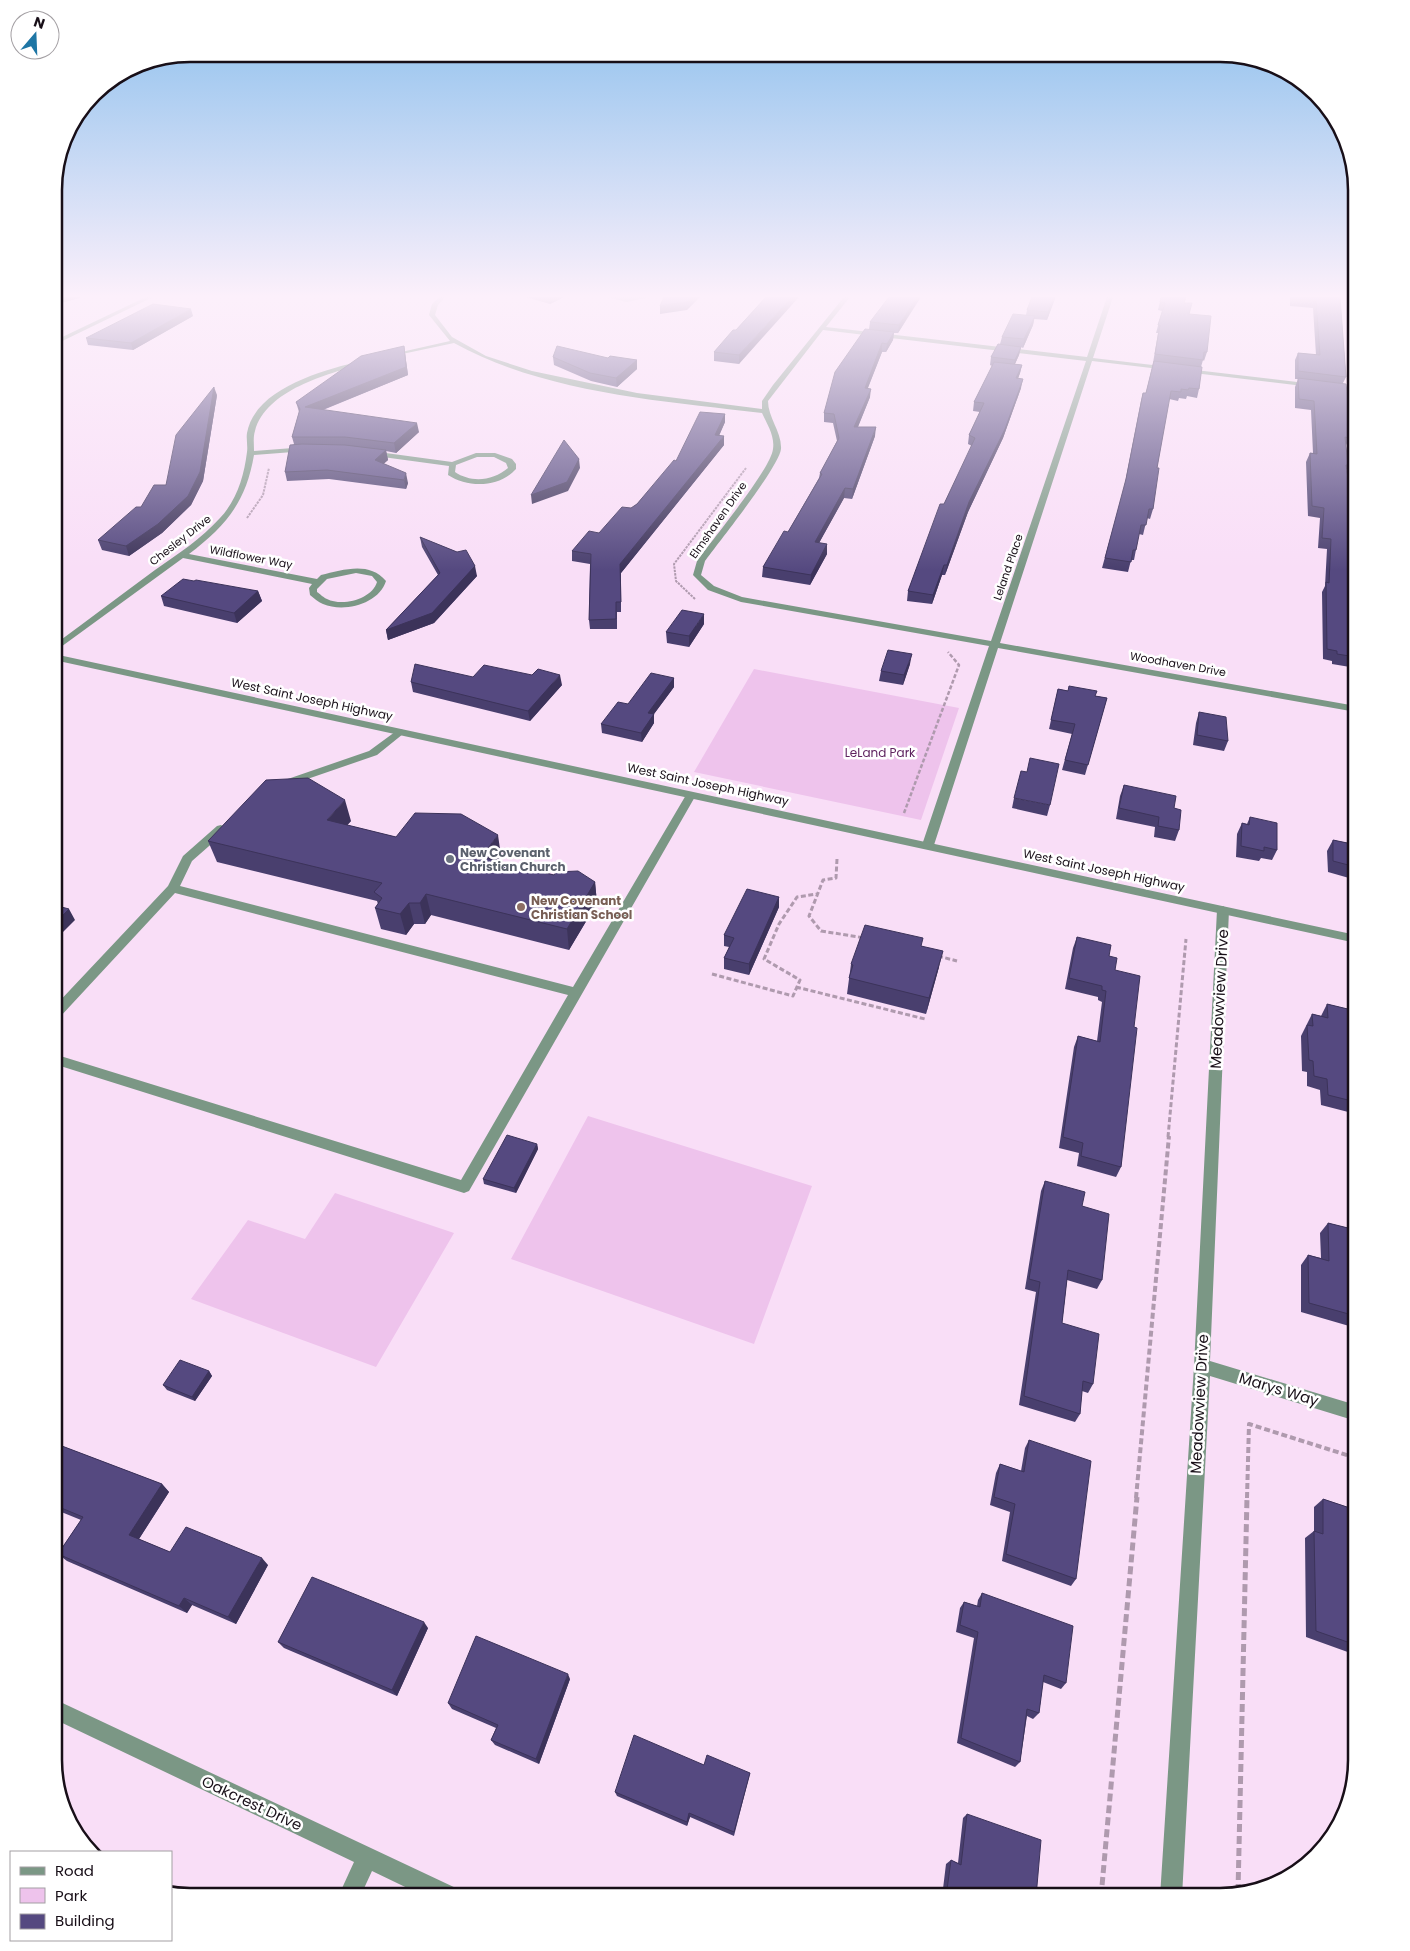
<svg xmlns="http://www.w3.org/2000/svg" width="1410" height="1951" font-family="Poppins,sans-serif">
	<style>
		.green { fill: #eec3ec }
		.lines { fill: none; stroke-linecap: round; stroke-linejoin: round }
		.path-far4 { stroke: #af9aae; stroke-width: 2; stroke-dasharray: 2.5 1; stroke-linecap: butt }
		.path-far3 { stroke: #af9aae; stroke-width: 2.5; stroke-dasharray: 4 2; stroke-linecap: butt }
		.path-far2 { stroke: #af9aae; stroke-width: 3; stroke-dasharray: 5 2.5; stroke-linecap: butt }
		.path-far1 { stroke: #af9aae; stroke-width: 4; stroke-dasharray: 6 3; stroke-linecap: butt }
		.path { stroke: #af9aae; stroke-width: 5; stroke-dasharray: 8 4; stroke-linecap: butt }
		.service { fill: #7b9785; fill-rule: evenodd }
		.minor { fill: #7b9785; fill-rule: evenodd }
		.tertiary { fill: #7b9785; fill-rule: evenodd }
		.wall { fill: #493f6e }
		.shaded-wall { fill: #3c335a }
		.building { fill: #554980; stroke: #3c335a }
		.worship-dot { fill: #6b7280; stroke: #fff; stroke-width: 2 }
		.education-dot { fill: #8d6e63; stroke: #fff; stroke-width: 2 }
		.labels { text-anchor: middle; dominant-baseline: central; stroke-width: 5; stroke-linejoin: round; paint-order: stroke }
		.far-street-label { font-size: 11px; fill: #180f18; stroke: #fff }
		.street-label { font-size: 12px; fill: #180f18; stroke: #fff }
		.park-label { font-size: 12px; fill: #5f235f; stroke: #fff }
		.worship-label { font-size: 12px; font-weight: bold; fill: #5b616d; stroke: #fff; text-anchor: start }
		.education-label { font-size: 12px; font-weight: bold; fill: #785e54; stroke: #fff; text-anchor: start }
		.near-street-label { font-size: 15px; fill: #180f18; stroke: #fff }
		.rim { fill: none; stroke: #180f18; stroke-width: 2.5 }
	</style>
	<rect width="100%" height="100%" fill="#f9def7"/>
	<path class="green" d="M754,669L959,708L921,820L694,772Z
		M588,1116L812,1186L754,1344L511,1259Z
		M335,1193L454,1233L376,1367L191,1299L248,1220L305,1239Z"/>
	<g class="lines">
		<path class="path-far4" d="M247,518L263,495L269,468
			M695,599L676,581L674,564L746,468"/>
		<path class="path-far3" d="M904,813L959,665L948,652"/>
		<path class="path-far2" d="M837,859L836,878L823,880L809,916L821,931L865,938
			M938,956L957,961
			M712,974L793,996L800,980L764,959L779,924L797,897L817,894
			M796,987L925,1019
			M1168,1137L1186,939"/>
		<path class="path-far1" d="M1136,1498L1169,1136
			M1247,1498L1249,1424L1356,1458"/>
		<path class="path" d="M1238,1892L1247,1497
			M1101,1897L1137,1497"/>
		<path class="service" d="M399,729L403,730V734L377,755L290,785H282L281,783L282,781L369,751Z
			M691,792L696,795L469,1191L464,1193L54,1064V1054L461,1180L568,995L175,893L59,1018L54,1020V1007L168,886L183,856L217,826L221,825L227,829L225,832L192,861L180,886L573,987L686,795Z"/>
		<path class="minor" d="M146,297H153L54,345V341Z
			M439,297H445L438,305L435,315L452,337L486,356L532,371L637,393L762,409V401L773,385L844,297H850L826,327L1087,357L1107,297H1113L1093,358L1314,384L1315,385L1312,387L1092,361L1000,643L1356,706V712L998,648L934,845L928,849L924,848L922,845L989,646L741,602L708,590L693,575L697,561C712,540 771,469 773,449C775,436 767,424 762,413C661,401 544,393 454,343L388,357V355L450,341L429,315L432,304ZM823,330L1086,361L991,641L742,597L714,586L701,575L705,561C719,542 779,467 781,449C782,432 768,418 768,401Z
			M606,297H650L627,302Z
			M361,361L363,364C327,374 266,390 255,431C253,437 254,444 254,451L306,447L310,449L306,451L254,455C246,502 226,526 189,554L317,579L321,575C343,570 369,561 386,581C379,604 344,613 323,604C318,602 314,598 310,595L309,588L312,584L183,558L54,652V645C88,620 121,595 155,570C178,554 201,539 220,518C237,500 244,476 247,452C248,446 246,439 247,433C255,388 324,370 361,361ZM356,573L372,576L377,582C372,599 343,607 327,599C324,598 320,594 317,592V589L327,579Z
			M1331,385L1356,388V392L1329,388L1328,387Z
			M371,451L452,462L476,453H495L512,459L516,464V469C499,488 468,488 448,475L449,466L368,455L367,453ZM477,457H494L506,463L508,468C493,481 471,483 455,472L456,465Z
			M1223,906L1229,910L1210,1361L1356,1405V1421L1210,1376L1182,1897H1160L1194,1366L1217,910Z
			M54,1699L458,1889L461,1897H426L372,1871L360,1897H338L354,1862L54,1719Z"/>
		<path class="tertiary" d="M54,654L1356,935V943L54,660Z"/>
	</g>
	<path class="wall" d="M526,297H564L550,304Z
		M766,297L739,364L714,361V352L736,330Z
		M1032,297H1055L1047,320L1034,319L1033,325L1023,348L1021,347L1019,355L1015,364L1022,365L1020,373L1018,378L1021,388L1003,438L968,512L945,575H942L932,604L907,601L908,591L944,504L972,446L968,444L969,435L980,412L973,411L974,402L992,366L990,365L991,357L1000,344L1002,337L1026,315L1027,310Z
		M1161,297H1186L1184,303L1207,352L1204,361L1203,360L1201,367L1199,389L1197,398L1187,396L1186,399L1179,398L1178,401L1169,399L1157,468L1153,509L1150,519L1147,518L1143,535L1139,534L1134,560H1131L1128,572L1102,568L1124,488L1141,401L1143,393H1146L1153,363L1158,333H1156L1162,311L1158,310Z
		M1290,297H1340L1346,377L1343,383L1351,427L1349,431V438L1346,446L1348,465L1346,469L1356,530V668L1332,664V661L1323,659L1322,592L1325,586L1327,549L1318,548L1320,518L1308,516L1306,462L1310,453H1313L1311,410L1295,408V387L1298,379H1295V360L1298,353L1316,355L1313,308L1290,306Z
		M193,316L133,350L88,345L86,338Z
		M906,320L898,333H894L893,340L886,352H882L868,388L870,397L858,427L875,436L852,499L844,498L819,543L827,544V554L810,585L762,577L763,567L788,532L819,478L820,473L837,441L833,423L824,422V413L869,329L870,322Z
		M404,346L408,375L323,410L419,432L396,453L386,451L388,460L383,464L408,483L406,489L329,479L287,481L285,472L294,444L292,437L299,412L296,402Z
		M553,357L608,358L637,360V369L617,387L591,381L554,365Z
		M217,395L203,481L191,505L162,533L129,556L102,550L98,540L141,507L166,485Z
		M725,414V422L719,436L724,445L621,573V612H617V629H590L589,620L590,564L572,561V551L599,533L637,504L676,461Z
		M420,537L457,552L477,576L434,623L388,640L386,630L438,575L422,547Z
		M194,581L258,591L262,601L237,623L164,606L161,596Z
		M704,624L689,647L667,643L666,632Z
		M910,664L903,685L879,681L881,671Z
		M473,677L562,685L530,721L413,692L411,682Z
		M674,678V687L654,714V723L642,742L602,733L601,724L628,704Z
		M1058,689L1107,698L1085,775L1062,770L1072,734L1049,729Z
		M1199,712L1228,741L1224,751L1193,745L1196,723Z
		M1124,785L1174,808L1179,830L1175,841L1154,837L1155,827L1116,819L1120,796Z
		M1014,798L1050,805L1047,816L1012,808Z
		M1250,817L1277,850L1272,860L1261,858L1259,861L1236,857L1237,834L1242,823L1247,824Z
		M351,821L347,825L396,837L501,856L498,861L554,875L595,882L597,903L569,950L431,915L425,924H414L406,935L381,929L375,908L378,904L377,901L217,862L208,841Z
		M1352,835L1356,836V880L1328,872L1327,851L1333,840L1348,843Z
		M779,897V907L749,975L724,969V958L729,947L724,946V935Z
		M1077,937L1109,956L1115,970L1134,1027L1121,1167L1116,1177L1077,1166L1079,1153L1059,1148L1074,1047L1078,1036L1097,1041L1102,1002L1098,1000V997L1065,989L1073,948Z
		M922,946L939,967L926,1014L847,994L851,964Z
		M1327,1004L1356,1011V1114L1321,1105L1320,1090L1307,1086V1072L1302,1071L1301,1036L1312,1014L1321,1016Z
		M537,1144L538,1149L516,1193L484,1184L483,1179Z
		M1045,1181L1082,1206L1102,1280L1097,1289L1067,1280L1062,1323L1093,1384L1088,1393L1082,1391L1080,1414L1075,1422L1019,1405L1036,1292L1025,1289L1041,1191Z
		M1328,1223L1356,1230V1328L1301,1312V1265L1308,1255L1321,1258L1320,1233Z
		M209,1371L212,1376L195,1401L167,1390L163,1385Z
		M1029,1440L1076,1579L1071,1586L1002,1561L1010,1512L990,1505L996,1473L1000,1464L1021,1471L1025,1448Z
		M54,1443L162,1484L169,1492L139,1539L170,1552L268,1565L236,1624L192,1605L187,1613L67,1561L58,1554L81,1520L54,1509Z
		M1323,1499L1356,1510V1655L1306,1637L1305,1538L1314,1531V1507Z
		M982,1593L1066,1683L1061,1689L1043,1682L1039,1713L1033,1719L1027,1716L1020,1762L1015,1767L957,1743L974,1638L956,1632L960,1608L964,1602L977,1606L978,1600Z
		M428,1628L397,1696L284,1648L278,1642Z
		M570,1679L539,1764L495,1745L491,1740L496,1728L452,1709L448,1703Z
		M704,1765L750,1773L734,1836L690,1817L687,1826L617,1796L615,1792Z
		M967,1814L1036,1897H942L946,1864L951,1860L958,1863L963,1818Z"/>
	<path class="shaded-wall" d="M54,297H83L54,305Z
		M550,297H564L550,304Z
		M693,297H700L687,310L660,314V306Z
		M792,297H799L739,364V355Z
		M917,297H921L898,333L899,325Z
		M1054,297H1055V299L1047,320L1048,312Z
		M191,309L193,316L133,350L131,343Z
		M1035,316L1033,325L1023,348L1024,339Z
		M894,332L893,340L886,352L887,344Z
		M882,343V352L864,397L865,388Z
		M404,346L408,375L307,416L305,407Z
		M1021,347L1019,355L1013,368L1015,360Z
		M637,360V369L617,387L616,378Z
		M1022,365L1020,373L1015,387L1016,378Z
		M1023,379L1021,388L1003,438L968,512L945,575L947,565L969,502Z
		M214,387L217,395L203,481L191,505L162,533L129,556L126,546L158,524Z
		M871,389L870,397L854,436V427Z
		M725,414V422L715,444V435Z
		M417,423L419,432L396,453L394,443Z
		M876,427L875,436L852,499L853,489Z
		M724,436V445L621,573V612L620,564Z
		M386,450L388,460L377,470L375,460Z
		M579,459L580,468L568,491L532,504L531,495Z
		M406,473L408,483L406,489L404,480Z
		M845,488L844,498L814,552L815,542Z
		M827,544V554L810,585L811,575Z
		M944,565L942,575L932,604L933,595Z
		M475,566L477,576L434,623L388,640L386,630Z
		M258,591L262,601L237,623L234,613Z
		M704,614V624L689,647V636Z
		M912,654L910,664L903,685L904,675Z
		M560,675L562,685L530,721L528,711Z
		M674,678V687L648,722V713Z
		M654,714V723L642,742L641,733Z
		M345,800L351,821L333,841L327,820Z
		M498,835L501,856L485,878L481,857Z
		M595,882L597,903L569,950L567,929Z
		M426,894L431,915L425,924L420,903Z
		M779,897V907L749,975V964Z
		M409,903L414,924L406,935L400,914Z
		M69,909L75,920L56,939L54,936V924Z
		M943,951L939,967L926,1014L929,998Z
		M537,1144L538,1149L516,1193L514,1188Z
		M209,1371L212,1376L195,1401L192,1397Z
		M162,1484L169,1492L137,1542L129,1535Z
		M262,1558L268,1565L236,1624L228,1617Z
		M184,1598L192,1605L187,1613L179,1606Z
		M424,1622L428,1628L397,1696L392,1690Z
		M568,1674L570,1679L539,1764L536,1759Z
		M689,1813L690,1817L687,1826V1822Z"/>
	<path class="building" d="M664,297H693L687,302L660,306Z
		M766,297H792L739,355L714,352L733,330H736Z
		M889,297H917L899,325L870,322Z
		M1032,297H1054L1048,312L1027,310Z
		M1161,297H1186L1184,303H1192L1189,314L1211,316L1207,352H1204L1203,360L1155,354L1160,325H1158L1165,303L1160,302Z
		M1292,297H1340L1346,377L1298,371V353L1320,355L1316,301L1292,299Z
		M153,304L191,309L131,343L86,338Z
		M1013,314L1035,316L1024,339L1002,337Z
		M865,329L894,332L887,344L882,343L865,388L871,389L854,427H876L853,489L845,488L815,542L827,544L811,575L763,567L784,531L788,532L822,474L820,473L839,438L834,414L824,413L835,372Z
		M998,344L1021,347L1015,360L991,357Z
		M404,346L406,367L305,407L417,423L394,443L345,437H292L300,409L296,402L361,356Z
		M557,346L608,358L610,356L637,360L616,378L590,373L553,357Z
		M1154,361L1202,367L1199,389L1189,388L1188,390L1181,389V392L1171,391L1157,468H1159L1153,509H1149L1146,525H1141L1136,550H1133L1131,562L1105,558L1126,479L1143,393H1146Z
		M994,362L1022,365L1016,378L1023,379L1005,429L969,502L947,565H944L933,595L908,591L940,504H944L975,438L969,435L984,403L974,402Z
		M1298,378L1346,384L1351,427H1349V438L1345,437L1348,465H1346L1356,530V657L1337,654V651L1327,649L1326,582L1329,583L1331,539L1322,538L1324,508L1312,506L1310,453L1317,454L1314,401L1299,399Z
		M214,387L200,472L188,496L158,524L126,546L98,540L136,507H141L154,485H166L176,435Z
		M700,412L725,414L715,435L724,436L620,564L621,602H616V619L589,620L591,554L572,551L589,531L599,533L622,507L631,508L637,504L674,460L676,461Z
		M564,440L579,459L567,482L531,495Z
		M302,444L345,445L386,450L375,460L406,473L404,480L327,470L285,472L290,445Z
		M420,537L457,552L466,550L475,566L432,613L386,630L440,573Z
		M183,579L194,581L196,580L258,591L234,613L161,596Z
		M682,610L704,614L689,636L666,632Z
		M888,650L912,654L904,675L881,671Z
		M415,664L473,677L484,665L532,675L538,669L560,675L528,711L411,682Z
		M651,673L674,678L648,713L654,714L641,733L601,724L618,702L628,704Z
		M1069,686L1097,691L1095,696L1107,698L1088,765L1065,760L1075,724L1051,720L1058,689L1068,691Z
		M1199,712L1226,717L1228,741L1197,735Z
		M1030,758L1059,764L1050,805L1014,798L1021,771L1027,772Z
		M308,778L345,800L327,820L396,837L415,813L461,814L498,835L481,857L554,875L556,872L578,871L595,882L567,929L426,894L420,903H409L400,914L375,908L382,898L374,892L382,883L208,841L266,780Z
		M1124,785L1176,796L1174,808L1181,810L1179,830L1158,826L1159,817L1119,808Z
		M1250,817L1277,823V850L1264,847V851L1241,846L1242,823L1249,825Z
		M1352,835L1356,836V867L1333,861V840L1352,844Z
		M747,889L779,897L749,964L724,958L734,938L724,935Z
		M54,905L69,909L54,924Z
		M865,925L923,938L921,946L943,951L929,998L849,978L853,965L851,964Z
		M1077,937L1111,945L1109,956L1117,958L1115,970L1140,976L1134,1027L1137,1028L1121,1167L1081,1156L1083,1143L1063,1137L1078,1036L1100,1042L1106,991L1102,990V986L1069,978Z
		M1327,1004L1356,1011V1102L1328,1095L1327,1079L1314,1076L1313,1061L1309,1060L1307,1025L1313,1026L1312,1014L1328,1018Z
		M507,1135L537,1144L514,1188L483,1179Z
		M1045,1181L1085,1192L1082,1206L1109,1214L1102,1280L1068,1270L1062,1323L1099,1334L1093,1384L1083,1381L1080,1414L1024,1396L1040,1282L1029,1279Z
		M1328,1223L1356,1230V1316L1309,1303L1308,1255L1329,1261Z
		M180,1360L209,1371L192,1397L163,1385Z
		M1029,1440L1091,1461L1076,1579L1006,1554L1015,1504L994,1497L1000,1464L1024,1472Z
		M54,1443L162,1484L129,1535L170,1552L186,1527L262,1558L228,1617L184,1598L179,1606L58,1554L83,1517L54,1505Z
		M1323,1499L1356,1510V1645L1316,1631L1314,1531L1323,1534Z
		M312,1577L424,1622L392,1690L278,1642Z
		M982,1593L1073,1626L1066,1683L1044,1675L1039,1713L1027,1709L1020,1762L961,1738L978,1632L960,1625L964,1602L980,1607Z
		M476,1636L568,1674L536,1759L491,1740L498,1725L448,1703Z
		M634,1735L704,1765L707,1755L750,1773L734,1832L689,1813L687,1822L615,1792Z
		M967,1814L1041,1840L1036,1897H1033L1026,1894L1025,1897H946L951,1860L961,1865Z"/>
	<linearGradient id="sky" x2="0" y2="1"><stop stop-color="#8bbfed"/><stop offset="0.52" stop-color="#fcf0fb"/><stop offset="1" stop-color="#fcf0fb" stop-opacity="0"/></linearGradient>
	<rect width="1410" height="570" fill="url(#sky)"/>
	<circle class="worship-dot" cx="450" cy="859" r="5"/>
	<circle class="education-dot" cx="521" cy="907" r="5"/>
	<g class="labels">
		<g class="far-street-label">
			<text transform="translate(718 520) rotate(-55)">Elmshaven Drive</text>
			<text transform="translate(180 540) rotate(-38)">Chesley Drive</text>
			<text transform="translate(251 557) rotate(11)">Wildflower Way</text>
			<text transform="translate(1008 567) rotate(-71)">Leland Place</text>
			<text transform="translate(1178 664) rotate(10)">Woodhaven Drive</text>
		</g>
		<g class="street-label">
			<text transform="translate(312 699) rotate(12)">West Saint Joseph Highway</text>
			<text transform="translate(708 784) rotate(12)">West Saint Joseph Highway</text>
			<text transform="translate(1104 870) rotate(12)">West Saint Joseph Highway</text>
		</g>
		<g class="park-label">
			<text x="880" y="752">LeLand Park</text>
		</g>
		<g class="worship-label">
			<text x="460" y="852">New Covenant<tspan x="460" dy="14">Christian Church</tspan></text>
		</g>
		<g class="education-label">
			<text x="531" y="900">New Covenant<tspan x="531" dy="14">Christian School</tspan></text>
		</g>
		<g class="near-street-label">
			<text transform="translate(1219 999) rotate(-87)">Meadowview Drive</text>
			<text transform="translate(1279 1389) rotate(17)">Marys Way</text>
			<text transform="translate(1199 1404) rotate(-87)">Meadowview Drive</text>
			<text transform="translate(252 1803) rotate(25)">Oakcrest Drive</text>
		</g>
	</g>
	<path d="M0 0H1410V1951H0ZM190 62H1220A128 128 0 0 1 1348 190V1760A128 128 0 0 1 1220 1888H190A128 128 0 0 1 62 1760V190A128 128 0 0 1 190 62Z" fill="#fff" fill-rule="evenodd"/>
	<path class="rim" d="M190 62H1220A128 128 0 0 1 1348 190V1760A128 128 0 0 1 1220 1888H190A128 128 0 0 1 62 1760V190A128 128 0 0 1 190 62Z"/>
	<rect x="10" y="1851" width="162" height="90" fill="#ffffff" stroke="#a39fa3"/>
	<rect x="20" y="1867" width="25" height="8" fill="#7b9785" stroke="#a39fa3"/>
	<text x="55" y="1876" font-size="15" fill="#180f18">Road</text>
	<rect x="20" y="1888" width="25" height="15" fill="#eec3ec" stroke="#a39fa3"/>
	<text x="55" y="1901" font-size="15" fill="#180f18">Park</text>
	<rect x="20" y="1914" width="25" height="15" fill="#554980" stroke="#a39fa3"/>
	<text x="55" y="1926" font-size="15" fill="#180f18">Building</text>
	<g transform="translate(35 35) rotate(19)"><circle r="24" fill="#ffffff" stroke="#a39fa3"/>
	<path d="M0-4L9 19L0 12L-9 19Z" fill="#1e76a5"/>
	<text y="-8" font-size="14" font-weight="bold" text-anchor="middle" fill="#180f18">N</text>
	</g>
</svg>
